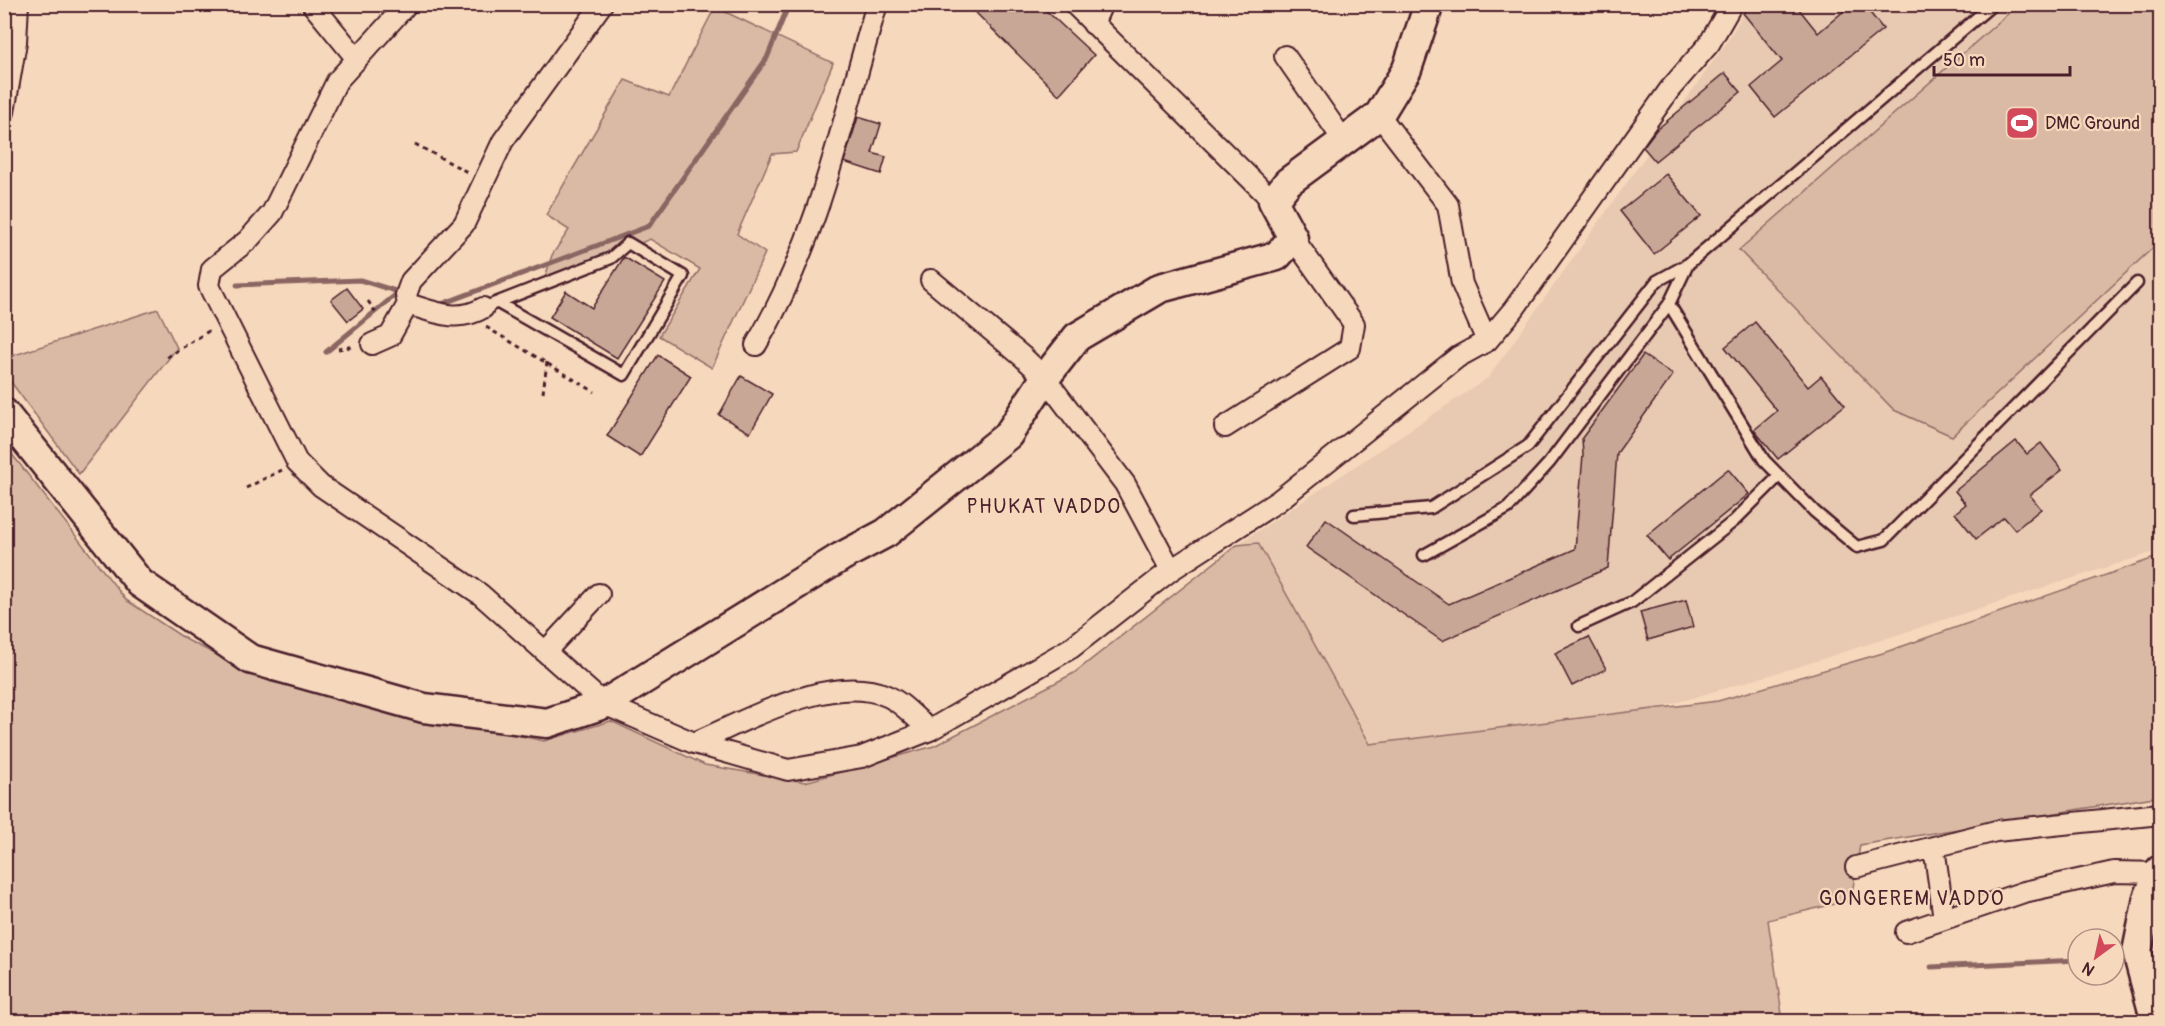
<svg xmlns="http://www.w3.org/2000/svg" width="2165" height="1026" font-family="Pangolin,sans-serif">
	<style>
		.built { fill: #e8c9b1 }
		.green { fill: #dabaa4; stroke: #926c68; stroke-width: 1.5 }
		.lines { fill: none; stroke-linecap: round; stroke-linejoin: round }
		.stream { stroke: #8b6562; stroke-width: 5 }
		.building { fill: #c9a796; stroke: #4a1f2b; stroke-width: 1.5 }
		.lane-casing { stroke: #4a1f2b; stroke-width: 15 }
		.street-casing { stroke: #4a1f2b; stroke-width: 24 }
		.secondary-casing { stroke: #4a1f2b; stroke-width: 33 }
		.path { stroke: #4a1f2b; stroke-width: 3; stroke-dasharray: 4.5 4.5; stroke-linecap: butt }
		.lane { stroke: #f6d8bc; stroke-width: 10 }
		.street { stroke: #f6d8bc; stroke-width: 20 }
		.secondary { stroke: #f6d8bc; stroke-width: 28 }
		.labels { text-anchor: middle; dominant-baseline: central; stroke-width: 4.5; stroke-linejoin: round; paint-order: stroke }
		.poi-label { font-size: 18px; fill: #4a1f2b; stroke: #f6d8bc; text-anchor: start }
		.neighbourhood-label { font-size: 20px; letter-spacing: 1.5px; fill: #4a1f2b; stroke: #f6d8bc }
	</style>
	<rect width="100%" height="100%" fill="#f6d8bc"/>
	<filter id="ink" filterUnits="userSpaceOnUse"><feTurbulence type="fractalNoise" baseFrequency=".0167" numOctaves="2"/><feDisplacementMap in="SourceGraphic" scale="12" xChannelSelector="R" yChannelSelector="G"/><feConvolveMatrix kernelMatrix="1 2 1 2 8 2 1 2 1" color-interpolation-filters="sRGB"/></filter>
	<g filter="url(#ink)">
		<path class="built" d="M1748,5H2160V550L1800,666L1563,736L1366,776L1237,545L1488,378L1727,42Z"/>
		<path class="green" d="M2018,5H2160V241L1952,436L1894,410L1739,250Z
			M715,7L833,63L796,152L772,154L737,234L765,253L712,368L659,336L700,269L650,239L543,284L552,255L569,230L546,215L625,80L669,97Z
			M158,309L177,348L79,474L5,374V358Z
			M4,444L126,600L187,640L271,682L544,741L611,721L705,765L805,782L934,746L1074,673L1237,545L1258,543L1370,744L1718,701L1883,653L2160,556V796L1860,845L1851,900L1768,920L1783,1021H5Z"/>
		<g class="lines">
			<path class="stream" d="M237,285L360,280L402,293
				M439,305L649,226L767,58L789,4
				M326,352L399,292
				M2149,957H2160
				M2114,959L2130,958
				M1931,967L2078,960"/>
		</g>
		<path class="building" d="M967,4H1039L1094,55L1059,95Z
			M1753,4H1795L1818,33L1852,4H1863L1883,29L1775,117L1751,87L1782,61L1743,13Z
			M1725,73L1741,92L1655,161L1643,147L1656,130Z
			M858,117L881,124L872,153L886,157L881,174L844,162Z
			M1666,174L1701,216L1654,254L1620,211Z
			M624,257L665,282L617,358L550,317L566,291L592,308Z
			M347,288L363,309L348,321L331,300Z
			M1755,322L1808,387L1821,376L1845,405L1778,459L1754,430L1777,411L1725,347Z
			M658,355L691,376L640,457L607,436Z
			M1643,355L1673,375L1617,453L1608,568L1442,641L1306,547L1326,519L1449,604L1575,549L1583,455L1582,438Z
			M741,376L772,394L750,433L719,415Z
			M2016,441L2027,454L2041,443L2062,470L2030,495L2041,509L2015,530L2004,517L1976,539L1955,513L1966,504L1955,491Z
			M1728,469L1749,494L1668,560L1647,535Z
			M1686,600L1693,627L1648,640L1640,612Z
			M1589,637L1606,669L1572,686L1555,653Z"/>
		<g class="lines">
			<g class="lane-casing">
				<path id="lane" d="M1669,304L1764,460L1815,512L1857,547L1884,540L2137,283
					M483,308L611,258L628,243L683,276L624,375L498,303
					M1354,515L1431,508L1528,446L1657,281L1688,264
					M1424,555L1508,508L1549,463L1669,304L1688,264L1993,4
					M1579,626L1632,602L1734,521L1779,476"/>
			</g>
			<g class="street-casing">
				<path id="street" d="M312,4L357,59
					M407,4L337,81L272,213L248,240L212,269L209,286L297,462L321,486L480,594L604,704L694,743L788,770L862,757L930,730L1071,648L1171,570L1278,501L1458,357L1487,341L1462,284L1448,205L1379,115
					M1074,4L1273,201
					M1093,24L1102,4
					M1285,56L1344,141
					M4,112L16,42L18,4
					M931,280L1023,357L1045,378L1125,484L1171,570
					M483,308C458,323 434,312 408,304L406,295L411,281L464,224L503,141L602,4
					M1487,341L1514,309L1670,89L1709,44L1732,4
					M372,344L390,336L408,304
					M756,345C818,241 843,119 877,4
					M1225,427L1350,348L1354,324L1293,238
					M545,652L599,594
					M694,743C746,721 830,672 887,696C902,702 917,720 930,730
					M1934,847L1944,919
					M1856,867L1996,831L2160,814
					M1906,932L2024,892L2114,872L2160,873"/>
			</g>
			<g class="secondary-casing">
				<path id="secondary" d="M4,413L140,583L250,659L424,708L547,723L604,704L841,557L886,533L1008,435L1045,378L1077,337L1160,288L1277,256L1293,238L1273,201L1288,182L1379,115L1407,69L1429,4
					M2156,1022L2137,952L2148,898L2160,870"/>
			</g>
			<path class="path" d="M415,144L469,173
				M368,301L378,316
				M486,327L595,392
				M338,349L355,346
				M167,357L212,329
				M543,393L547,362
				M246,488L282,470"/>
			<use href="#lane" class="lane"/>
			<use href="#street" class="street"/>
			<use href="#secondary" class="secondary"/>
		</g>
	</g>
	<defs>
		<g id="stadium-square" transform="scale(1.725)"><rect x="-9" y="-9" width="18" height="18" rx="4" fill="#d1495b" stroke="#f6d8bc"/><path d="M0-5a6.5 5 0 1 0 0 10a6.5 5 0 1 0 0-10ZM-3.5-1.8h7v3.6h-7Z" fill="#fff"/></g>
	</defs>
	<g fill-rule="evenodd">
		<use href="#stadium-square" x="2022" y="123"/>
	</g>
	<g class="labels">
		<g class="poi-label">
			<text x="2045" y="123">DMC Ground</text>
		</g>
		<g class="neighbourhood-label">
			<text x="1044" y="506">PHUKAT VADDO</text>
			<text x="1912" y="898">GONGEREM VADDO</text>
		</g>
	</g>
	<rect width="2165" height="1026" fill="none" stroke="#f6d8bc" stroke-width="24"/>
	<rect x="12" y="12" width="2141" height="1002" fill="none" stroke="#4a1f2b" stroke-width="2" filter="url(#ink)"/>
	<g transform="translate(2096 957) rotate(213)"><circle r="28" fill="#f6d8bc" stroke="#b18e82" stroke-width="1.5"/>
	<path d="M0-4.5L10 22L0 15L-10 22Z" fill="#d1495b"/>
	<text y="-9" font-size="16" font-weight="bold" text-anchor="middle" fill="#4a1f2b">N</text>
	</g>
	<path d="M1934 66v9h136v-9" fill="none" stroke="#4a1f2b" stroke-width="3"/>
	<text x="1943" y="66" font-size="18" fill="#4a1f2b" stroke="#f6d8bc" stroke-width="4.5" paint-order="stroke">50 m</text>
</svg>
